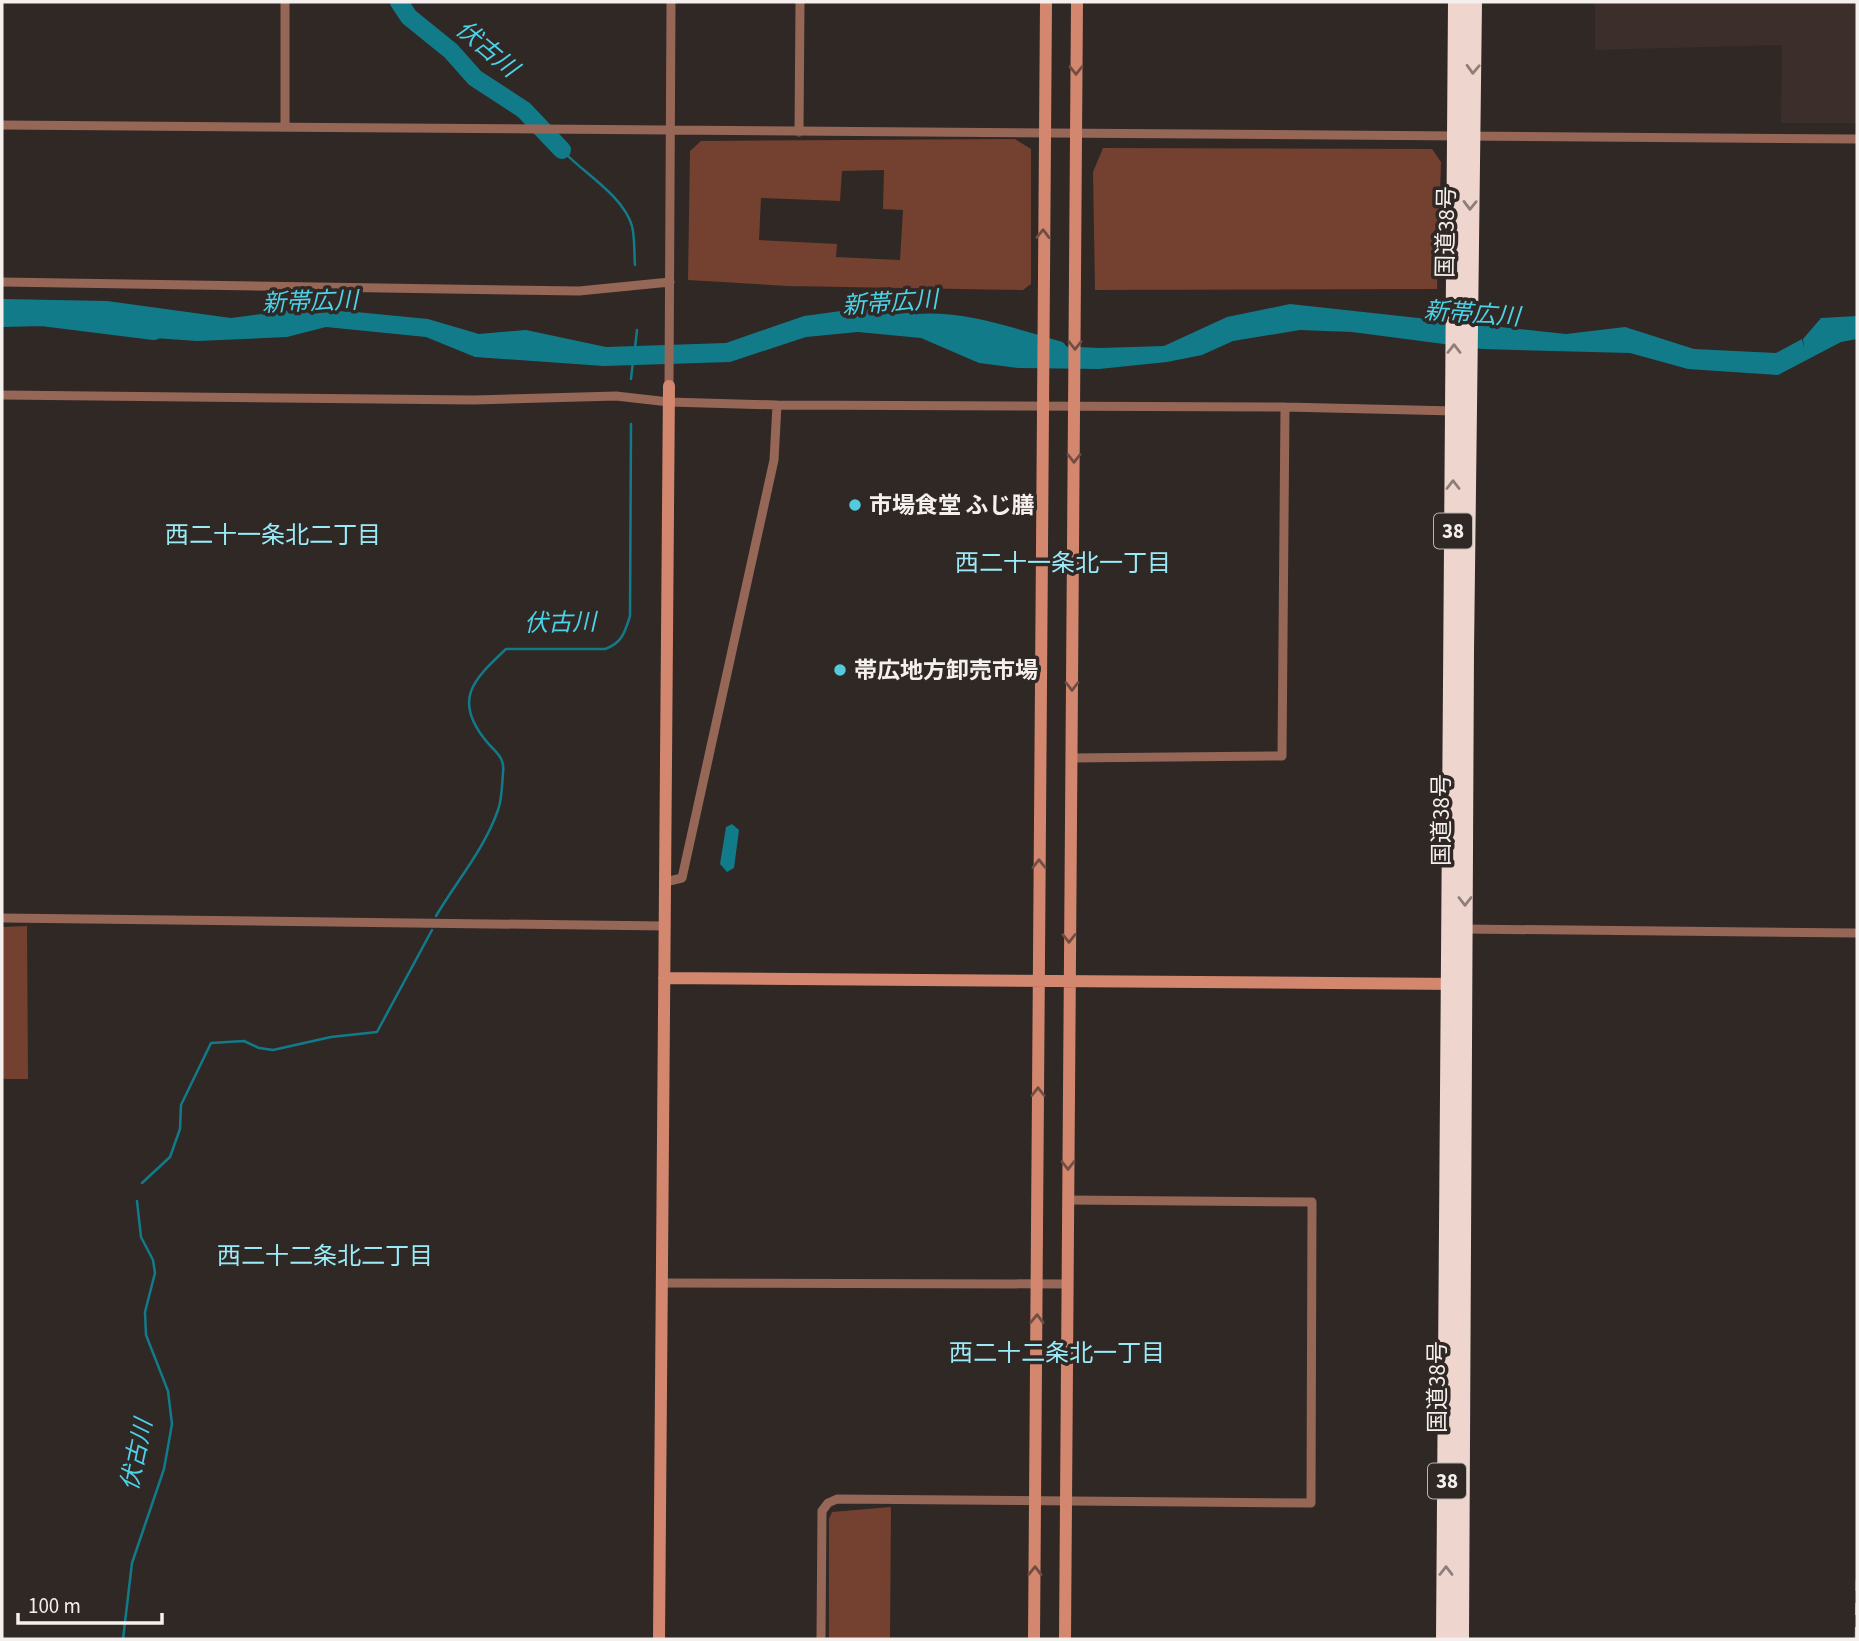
<svg xmlns="http://www.w3.org/2000/svg" width="1859" height="1641" font-family="'Source Sans 3','Noto Sans JP',sans-serif">
	<style>
		.built { fill: #3c2e2a }
		.green { fill: #744030; fill-rule: evenodd }
		.water { fill: #127b8a }
		.lines { fill: none; stroke-linecap: round; stroke-linejoin: round }
		.stream { stroke: #127b8a; stroke-width: 2.5 }
		.river { stroke: #127b8a; stroke-width: 18 }
		.street { stroke: #966657; stroke-width: 9 }
		.secondary { stroke: #d4876f; stroke-width: 12 }
		.highway { stroke: #eed5ce; stroke-width: 18 }
		.rail { stroke: #c1bcba; stroke-width: 2.5; stroke-dasharray: 12 12; stroke-linecap: butt }
		.oneway { stroke: #8e7e7a }
		.oneway2 { stroke: #714e43 }
		.poi-dot { fill: #54cadd; stroke: #2f2825; stroke-width: 2.5 }
		.labels { text-anchor: middle; dominant-baseline: central; stroke-width: 7; stroke-linejoin: round; paint-order: stroke }
		.shield { fill: #2f2825; stroke: #bab4b2; stroke-width: 2 }
		.shield-label { font-size: 21px; font-weight: bold; fill: #f5f0ee }
		.street-label { font-size: 23px; fill: #f5f0ee; stroke: #2f2825 }
		.poi-label { font-size: 23px; font-weight: bold; fill: #f5f0ee; stroke: #2f2825; text-anchor: start }
		.water-label { font-size: 24px; font-style: italic; fill: #4bd3e9; stroke: #2f2825 }
		.neighbourhood-label { font-size: 24px; fill: #9aeaf8; stroke: #2f2825 }
	</style>
	<rect width="100%" height="100%" fill="#2f2825"/>
	<path class="built" d="M1595,2H1857V123H1781L1782,45L1595,50Z"/>
	<path class="green" d="M1015,139L1031,149V284L1023,290L787,286L688,280L690,151L701,141ZM884,170L883,209L903,210L900,260L836,257L837,244L759,240L761,198L840,201L842,171Z
		M1103,148L1432,149L1441,162L1437,289L1095,290L1093,172Z
		M27,926L28,1079H2V927Z
		M891,1507L890,1639H829V1519L832,1512Z"/>
	<path class="water" d="M2,299L107,301L231,318L299,309L356,312L428,319L479,334L526,330L606,347L726,343L804,316L856,309L904,311L1012,344L1100,348L1164,346L1227,317L1290,304L1566,334L1625,327L1694,349L1776,353L1802,339L1804,348L1803,339L1821,318L1857,316V339L1841,342L1778,375L1688,369L1630,353L1482,349L1352,332L1300,330L1233,341L1202,355L1167,362L1099,369L1019,368L979,363L921,338L858,332L806,337L730,362L604,366L475,357L426,337L326,327L287,337L197,341L154,338L104,320L2,322Z
		M732,824L739,830L734,868L727,872L720,864L726,827Z"/>
	<g class="lines">
		<path class="stream" d="M562,150C583,173 623,195 632,226C635,238 634,253 635,265
			M635,348L637,330
			M631,379L633,361
			M436,916C456,882 485,848 498,810C502,800 502,784 503,773C505,757 496,753 487,742C452,700 473,680 506,649H605C622,643 625,632 630,616L631,424
			M142,1183L170,1157L180,1129L181,1105L211,1043L244,1041L259,1048L273,1050L331,1037L377,1032L432,930
			M123,1639L132,1563L164,1469L172,1424L168,1391L146,1335L145,1312L155,1273L153,1260L141,1237L137,1201"/>
		<path class="river" d="M399,2L409,17L451,51L475,78L524,110L562,150
			M2,318L42,317L154,331
			M915,323C965,319 1011,337 1058,350"/>
		<path class="street" d="M2,125L1857,139
			M285,127V2
			M799,132L800,2
			M2,282L579,291L670,282
			M669,386L671,2
			M2,395L474,400L616,396L669,402L777,405L1285,407L1455,411
			M1071,758L1282,756L1285,407
			M665,882L682,878L774,460L777,405
			M2,918L665,926
			M1464,929L1857,933
			M661,1283L1067,1284
			M821,1639L822,1511L828,1503L837,1499L1311,1503L1312,1202L1068,1200"/>
		<path class="secondary" d="M664,978L1458,984
			M659,1639L669,386
			M1034,1639L1046,2
			M1065,1639L1077,2"/>
		<path class="highway" d="M1445,1639L1457,2
			M1460,1639L1465,651L1473,2"/>
		<path class="rail" d="M1856,1639L1857,1580"/>
	</g>
	<defs><path id="oneway-chevron" d="M-2-3.5L2.5 0L-2 3.5" fill="none" stroke-width="1.6" stroke-linecap="round" stroke-linejoin="round" transform="scale(1.75)"/></defs>
	<g class="oneway">
		<use href="#oneway-chevron" transform="translate(1473 69) rotate(92)"/>
		<use href="#oneway-chevron" transform="translate(1470 205) rotate(91)"/>
		<use href="#oneway-chevron" transform="translate(1454 349) rotate(-90)"/>
		<use href="#oneway-chevron" transform="translate(1453 485) rotate(-90)"/>
		<use href="#oneway-chevron" transform="translate(1465 901) rotate(90)"/>
		<use href="#oneway-chevron" transform="translate(1446 1571) rotate(-90)"/>
	</g>
	<g class="oneway2">
		<use href="#oneway-chevron" transform="translate(1076 70) rotate(90)"/>
		<use href="#oneway-chevron" transform="translate(1043 234) rotate(-89)"/>
		<use href="#oneway-chevron" transform="translate(1075 345) rotate(90)"/>
		<use href="#oneway-chevron" transform="translate(1074 458) rotate(90)"/>
		<use href="#oneway-chevron" transform="translate(1072 686) rotate(90)"/>
		<use href="#oneway-chevron" transform="translate(1039 864) rotate(-90)"/>
		<use href="#oneway-chevron" transform="translate(1069 938) rotate(90)"/>
		<use href="#oneway-chevron" transform="translate(1038 1092) rotate(-90)"/>
		<use href="#oneway-chevron" transform="translate(1068 1165) rotate(90)"/>
		<use href="#oneway-chevron" transform="translate(1037 1319) rotate(-89)"/>
		<use href="#oneway-chevron" transform="translate(1035 1571) rotate(-89)"/>
	</g>
	<g class="poi-dot">
		<circle cx="855" cy="505" r="7"/>
		<circle cx="840" cy="670" r="7"/>
	</g>
	<g class="labels">
		<g class="shield">
			<rect x="1434" y="513.5" width="38" height="35" rx="5"/>
			<rect x="1428" y="1463.5" width="38" height="35" rx="5"/>
		</g>
		<g class="shield-label">
			<text x="1453" y="531">38</text>
			<text x="1447" y="1481">38</text>
		</g>
		<g class="street-label">
			<text transform="translate(1446 232) rotate(-89)">国道38号</text>
			<text transform="translate(1441 820) rotate(-90)">国道38号</text>
			<text transform="translate(1437 1387) rotate(-90)">国道38号</text>
		</g>
		<g class="poi-label">
			<text x="869" y="505">市場食堂 ふじ膳</text>
			<text x="854" y="670">帯広地方卸売市場</text>
		</g>
		<g class="water-label">
			<text transform="translate(487 49) rotate(40)">伏古川</text>
			<text transform="translate(310 302) rotate(-2)">新帯広川</text>
			<text transform="translate(890 303) rotate(-4)">新帯広川</text>
			<text transform="translate(1472 314) rotate(4)">新帯広川</text>
			<text transform="translate(560 623) rotate(-1)">伏古川</text>
			<text transform="translate(137 1455) rotate(-78)">伏古川</text>
		</g>
		<g class="neighbourhood-label">
			<text x="273" y="535">西二十一条北二丁目</text>
			<text x="1063" y="563">西二十一条北一丁目</text>
			<text x="325" y="1256">西二十二条北二丁目</text>
			<text x="1057" y="1353">西二十二条北一丁目</text>
		</g>
	</g>
	<rect width="1859" height="1641" fill="none" stroke="#f5f0ee" stroke-width="7"/>
	<path d="M18 1613v10h144v-10" fill="none" stroke="#f5f0ee" stroke-width="3.5"/>
	<text x="28" y="1613" font-size="21" fill="#f5f0ee" stroke="#2f2825" stroke-width="5" paint-order="stroke">100 m</text>
</svg>
